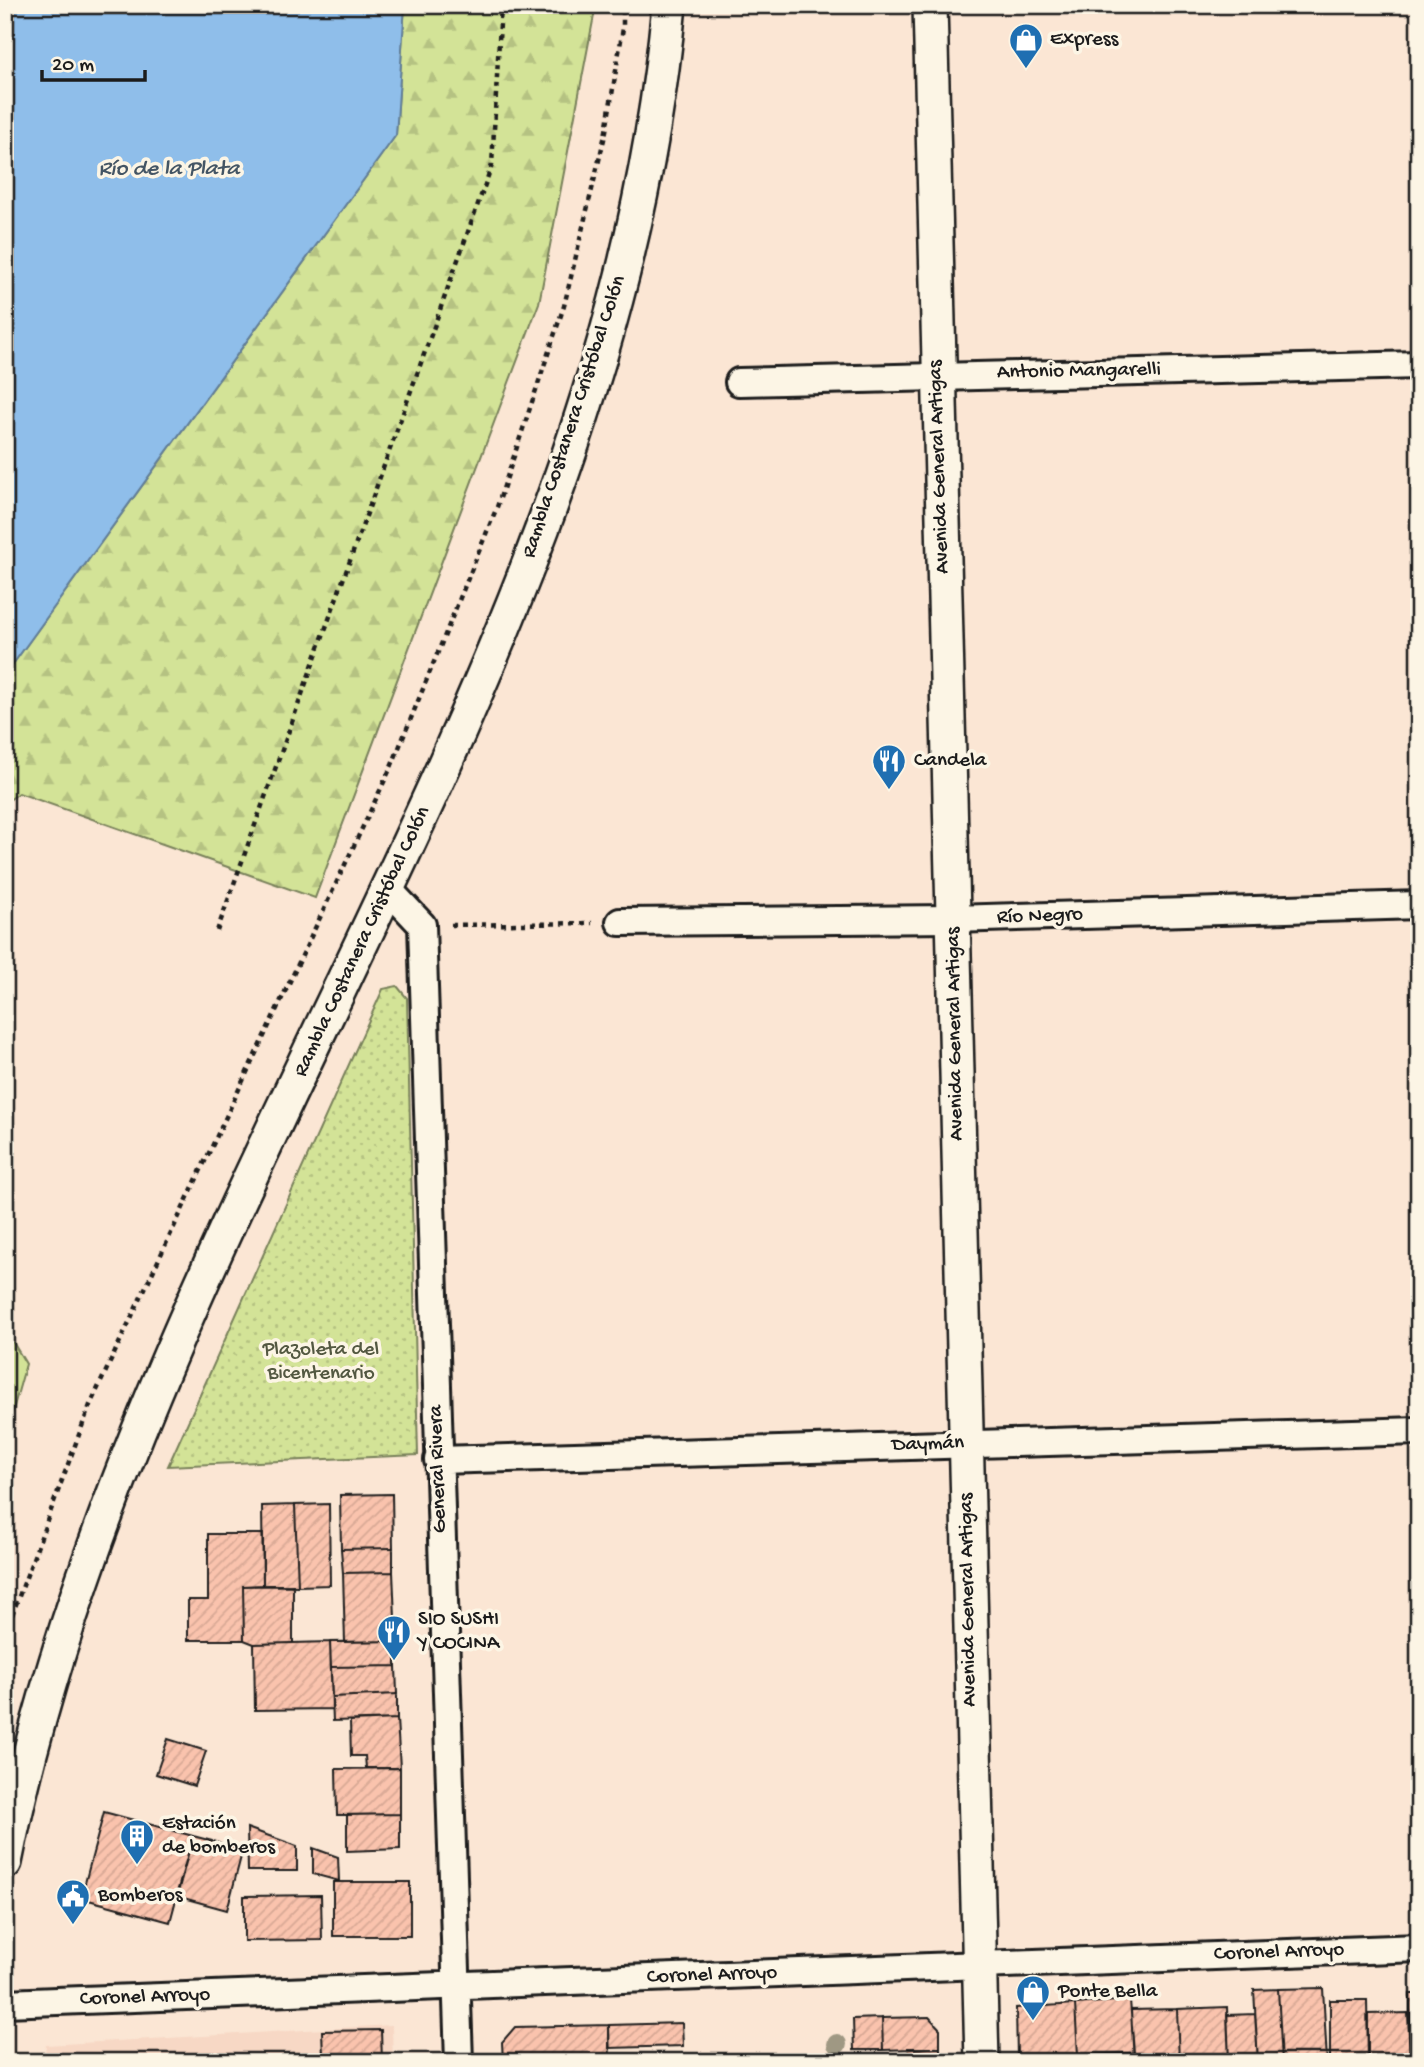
<svg xmlns="http://www.w3.org/2000/svg" width="1424" height="2067" font-family="'Gochi Hand',sans-serif">
	<style>
		.built { fill: #f7d8c5 }
		.forest { fill: url(#forest-firs); stroke: #78805a; stroke-width: 2 }
		.park { fill: url(#park-dots); stroke: #78805a; stroke-width: 2 }
		.garden { fill: #d3e397; stroke: #78805a; stroke-width: 2 }
		.water { fill: #8fbeea; stroke: #617d98; stroke-width: 2 }
		.building { fill: url(#building-hatch); stroke: #1c1c1c; stroke-width: 2 }
		.lines { fill: none; stroke-linecap: round; stroke-linejoin: round }
		.minor-casing { stroke: #1c1c1c; stroke-width: 32 }
		.tertiary-casing { stroke: #1c1c1c; stroke-width: 38 }
		.path { stroke: #1c1c1c; stroke-width: 4.5; stroke-dasharray: 5 5; stroke-linecap: butt }
		.minor { stroke: #fcf5e5; stroke-width: 26 }
		.tertiary { stroke: #fcf5e5; stroke-width: 33 }
		.tree { fill: #9f9883 }
		.labels { text-anchor: middle; dominant-baseline: central; stroke-width: 7; stroke-linejoin: round; paint-order: stroke }
		.poi-label { font-size: 21px; fill: #1c1c1c; stroke: #fcf5e5; text-anchor: start }
		.street-label { font-size: 21px; fill: #1c1c1c; stroke: #fcf5e5 }
		.park-label { font-size: 21px; fill: #535841; stroke: #fcf5e5 }
		.water-label { font-size: 23px; font-style: italic; fill: #445564; stroke: #fcf5e5 }
	</style>
	<defs>
		<pattern id="forest-firs" width="22" height="20" patternUnits="userSpaceOnUse" patternTransform="scale(1.75)"><rect width="22" height="20" fill="#d3e397"/><path d="M5 1l3.5 6h-7zM16 11l3.5 6h-7z" fill="#b5c282"/></pattern>
		<pattern id="park-dots" width="8" height="8" patternUnits="userSpaceOnUse" patternTransform="scale(1.75)"><rect width="8" height="8" fill="#d3e397"/><path d="M2 2h.1M6 6h.1" fill="none" stroke="#b5c282" stroke-width="1.8" stroke-linecap="round"/></pattern>
		<pattern id="building-hatch" width="6" height="6" patternUnits="userSpaceOnUse" patternTransform="scale(1.75)"><rect width="6" height="6" fill="#fac3ad"/><path d="M-1 1l2-2M0 6l6-6M5 7l2-2" fill="none" stroke="#d6a794"/></pattern>
	</defs>
	<rect width="100%" height="100%" fill="#fbe6d4"/>
	<filter id="ink" filterUnits="userSpaceOnUse"><feTurbulence type="fractalNoise" baseFrequency=".0143" numOctaves="2"/><feDisplacementMap in="SourceGraphic" scale="14" xChannelSelector="R" yChannelSelector="G"/><feConvolveMatrix kernelMatrix="1 2 1 2 8 2 1 2 1" color-interpolation-filters="sRGB"/></filter>
	<g filter="url(#ink)">
		<path class="built" d="M392,2025L393,2062H44L46,2045Z"/>
		<path class="forest" d="M405,5H596L539,303L315,898L19,793L5,803V675L396,135Z"/>
		<path class="park" d="M397,986L407,998L418,1455L168,1466L383,989Z"/>
		<path class="garden" d="M5,1329L26,1364L5,1438Z"/>
		<path class="water" d="M5,5H405L396,135L5,675Z"/>
		<path class="building" d="M392,1494L393,1548L341,1549L340,1495Z
			M329,1504L330,1585L298,1586L295,1505Z
			M295,1505L298,1586L263,1585L262,1506Z
			M208,1534H263V1585L243,1586L244,1640H188V1600H208Z
			M393,1548V1572L343,1573L341,1549Z
			M393,1572L396,1641L345,1642L343,1573Z
			M293,1585V1643L254,1644L244,1640L243,1586Z
			M396,1641V1666L331,1667L330,1642Z
			M330,1642L332,1709L255,1710L254,1644Z
			M396,1666L397,1694L332,1697L331,1667Z
			M397,1694V1719L333,1721L332,1697Z
			M397,1719L400,1768H366L365,1756H351L350,1721Z
			M168,1739L206,1751L194,1786L156,1774Z
			M400,1768V1814L337,1815L336,1769Z
			M104,1812L193,1836L170,1922L81,1898Z
			M400,1814V1849L347,1851V1815Z
			M247,1828L297,1846V1871H248Z
			M193,1836L243,1849L227,1910L176,1896Z
			M313,1848L338,1857L339,1881L313,1874Z
			M333,1882H410V1936H333Z
			M321,1895L322,1940L244,1941V1896Z
			M1323,1988L1327,2062H1282L1278,1989Z
			M1278,1989L1282,2062H1258L1254,1990Z
			M1410,1994H1419V2062H1410Z
			M1130,2000L1134,2053L1078,2055L1075,2004Z
			M1330,2000H1367L1368,2062H1330Z
			M1075,2004L1078,2055L1017,2057L1016,2008Z
			M1227,2007L1229,2062H1179L1177,2009Z
			M1177,2009L1179,2062H1134L1131,2010Z
			M1408,2013L1410,2062H1368V2014Z
			M1255,2014L1258,2062H1229L1227,2015Z
			M929,2017L940,2029V2048L883,2050L882,2018Z
			M882,2018L883,2050H854L853,2019Z
			M682,2023L683,2046L609,2048V2025Z
			M609,2025L610,2062H503L502,2042L515,2027Z
			M381,2030L382,2062H283V2056L323,2055L322,2031Z
			M908,2048H940L941,2062H908Z
			M1134,2053V2062H1017V2057Z"/>
		<g class="lines">
			<g class="minor-casing">
				<path id="minor" d="M739,382L1419,365
					M388,889L422,925L459,2062
					M620,922L953,919L1419,905
					M438,1460L1419,1431
					M5,2003L1419,1948"/>
			</g>
			<g class="tertiary-casing">
				<path id="tertiary" d="M930,5L982,2062
					M5,1862C134,1212 608,675 669,5"/>
			</g>
			<path class="path" d="M451,925L592,923
				M217,931L492,165L501,5
				M5,1634L90,1405L392,765L497,507L564,306L606,131L623,28V5"/>
			<use href="#minor" class="minor"/>
			<use href="#tertiary" class="tertiary"/>
		</g>
		<circle class="tree" cx="837" cy="2044" r="10"/>
	</g>
	<defs>
		<g id="shop-pin" transform="scale(1.75)"><path d="M0 17L-7.5 6A9.5 9.5 0 1 1 7.5 6Z" fill="#1f6fb2" stroke="#fcf5e5"/><path d="M-5-2.5h2.3a2.7 3.5 0 0 1 5.4 0H5L5.5 6h-11ZM-1.5-2.5h3a1.5 2.3 0 0 0-3 0Z" fill="#fff"/></g>
		<g id="restaurant-pin" transform="scale(1.75)"><path d="M0 17L-7.5 6A9.5 9.5 0 1 1 7.5 6Z" fill="#1f6fb2" stroke="#fcf5e5"/><path d="M-5-6h1v4h1v-4h1v4h1v-4h1v5L-1.5 .5V6h-2V.5L-5-1ZM5-6V6H3V1.5H1.5Q1.5-4 5-6Z" fill="#fff"/></g>
		<g id="building-pin" transform="scale(1.75)"><path d="M0 17L-7.5 6A9.5 9.5 0 1 1 7.5 6Z" fill="#1f6fb2" stroke="#fcf5e5"/><path d="M-4-6H4V6H1V3H-1V6H-4ZM-2.5-4.3h1.7v1.8h-1.7ZM.8-4.3h1.7v1.8H.8ZM-2.5-1h1.7V.8h-1.7ZM.8-1h1.7V.8H.8Z" fill="#fff"/></g>
		<g id="civic-pin" transform="scale(1.75)"><path d="M0 17L-7.5 6A9.5 9.5 0 1 1 7.5 6Z" fill="#1f6fb2" stroke="#fcf5e5"/><path d="M-.6-6.5H3V-4.5H.6V-3L4-1V1h2V6H-6V1h2V-1L-.6-3ZM-1.2 2.5V6h2.4V2.5Z" fill="#fff"/></g>
	</defs>
	<g fill-rule="evenodd">
		<use href="#shop-pin" x="1026" y="40"/>
		<use href="#restaurant-pin" x="889" y="761"/>
		<use href="#restaurant-pin" x="394" y="1632"/>
		<use href="#building-pin" x="137" y="1836"/>
		<use href="#civic-pin" x="73" y="1896"/>
		<use href="#shop-pin" x="1033" y="1992"/>
	</g>
	<g class="labels">
		<g class="poi-label">
			<text x="1050" y="40">Express</text>
			<text x="914" y="761">Candela</text>
			<text x="418" y="1620">SIO SUSHI<tspan x="418" dy="24">Y COCINA</tspan></text>
			<text x="162" y="1824">Estación<tspan x="162" dy="24">de bomberos</tspan></text>
			<text x="98" y="1896">Bomberos</text>
			<text x="1058" y="1992">Ponte Bella</text>
		</g>
		<g class="street-label">
			<text transform="translate(1079 372) rotate(-1)">Antonio Mangarelli</text>
			<text transform="translate(575 417) rotate(-72)">Rambla Costanera Cristóbal Colón</text>
			<text transform="translate(940 467) rotate(-92)">Avenida General Artigas</text>
			<text transform="translate(1040 917) rotate(-2)">Río Negro</text>
			<text transform="translate(363 942) rotate(-65)">Rambla Costanera Cristóbal Colón</text>
			<text transform="translate(956 1034) rotate(-91)">Avenida General Artigas</text>
			<text transform="translate(928 1445) rotate(-2)">Daymán</text>
			<text transform="translate(439 1469) rotate(-92)">General Rivera</text>
			<text transform="translate(969 1600) rotate(-91)">Avenida General Artigas</text>
			<text transform="translate(1279 1953) rotate(-2)">Coronel Arroyo</text>
			<text transform="translate(712 1976) rotate(-2)">Coronel Arroyo</text>
			<text transform="translate(145 1998) rotate(-2)">Coronel Arroyo</text>
		</g>
		<g class="park-label">
			<text x="321" y="1350">Plazoleta del<tspan x="321" dy="24">Bicentenario</tspan></text>
		</g>
		<g class="water-label">
			<text x="169" y="169">Río de la Plata</text>
		</g>
	</g>
	<rect width="1424" height="2067" fill="none" stroke="#fcf5e5" stroke-width="28"/>
	<rect x="14" y="14" width="1396" height="2039" fill="none" stroke="#1c1c1c" stroke-width="2.5" filter="url(#ink)"/>
	<path d="M42 70v10h103v-10" fill="none" stroke="#1c1c1c" stroke-width="3.5"/>
	<text x="52" y="70" font-size="21" fill="#1c1c1c" stroke="#fcf5e5" stroke-width="5" paint-order="stroke">20 m</text>
</svg>
